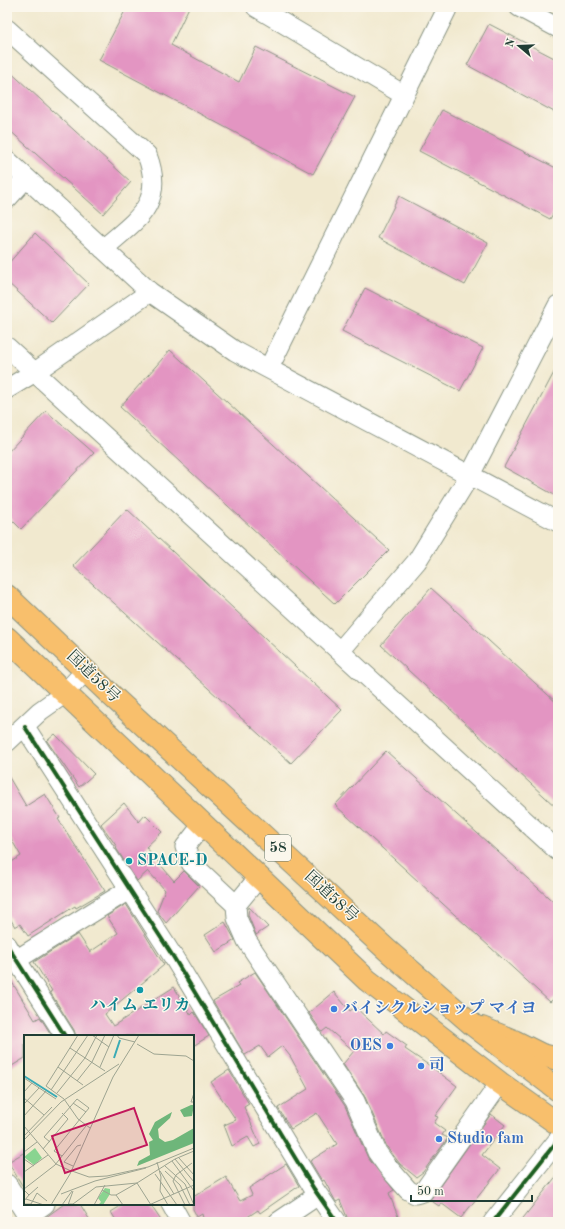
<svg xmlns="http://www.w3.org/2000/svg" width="565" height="1229" font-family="'Old Standard TT','Noto Serif JP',serif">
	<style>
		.building { fill: #e395c2 }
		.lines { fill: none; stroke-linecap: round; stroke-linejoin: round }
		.minor-casing { stroke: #889382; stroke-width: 21 }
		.major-casing { stroke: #889382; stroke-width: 24 }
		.highway-casing { stroke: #889382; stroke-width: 24 }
		.minor { stroke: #fff; stroke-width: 19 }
		.major { stroke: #f8bf6c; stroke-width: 22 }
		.highway { stroke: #f8bf6c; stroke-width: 22 }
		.cycleway-casing { stroke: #fbf7ec; stroke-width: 6 }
		.cycleway { stroke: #1b5e20; stroke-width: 4 }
		.culture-dot { fill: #0f9aa8; stroke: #fbf7ec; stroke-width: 1.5 }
		.shop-dot { fill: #3f7fe0; stroke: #fbf7ec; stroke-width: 1.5 }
		.labels { text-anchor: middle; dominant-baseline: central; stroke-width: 3; stroke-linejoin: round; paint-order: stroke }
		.shield { fill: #fbf7ec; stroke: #61756b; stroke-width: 1 }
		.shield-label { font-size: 15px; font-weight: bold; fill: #1f3d34 }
		.street-label { font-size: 16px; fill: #1f3d34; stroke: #fbf7ec }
		.culture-label { font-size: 16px; font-weight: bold; fill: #0d838f; stroke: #fbf7ec; text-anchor: start }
		.shop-label { font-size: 16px; font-weight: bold; fill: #366cbe; stroke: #fbf7ec; text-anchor: start }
		.inset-river { fill: none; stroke: #3aabb5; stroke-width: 2 }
		.inset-road { fill: none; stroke: #9da491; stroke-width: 1 }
		.view { fill: #c2185b; fill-opacity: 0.15; stroke: #c2185b; stroke-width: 2 }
		.inset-edge { fill: none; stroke: #1f3d34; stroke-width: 2 }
	</style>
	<rect width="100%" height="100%" fill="#fbf7ec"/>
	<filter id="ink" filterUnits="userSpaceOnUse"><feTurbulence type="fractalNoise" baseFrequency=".025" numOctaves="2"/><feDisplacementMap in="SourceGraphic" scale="8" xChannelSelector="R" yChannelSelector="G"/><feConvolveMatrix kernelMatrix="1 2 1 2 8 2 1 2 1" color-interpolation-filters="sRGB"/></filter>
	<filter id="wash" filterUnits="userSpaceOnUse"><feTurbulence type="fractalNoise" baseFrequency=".012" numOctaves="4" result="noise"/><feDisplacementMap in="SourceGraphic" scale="16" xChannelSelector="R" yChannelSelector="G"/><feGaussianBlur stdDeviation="0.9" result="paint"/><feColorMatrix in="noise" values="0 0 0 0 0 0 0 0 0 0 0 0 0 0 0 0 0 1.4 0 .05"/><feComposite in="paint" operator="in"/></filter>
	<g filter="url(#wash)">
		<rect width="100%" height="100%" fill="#f1e9cf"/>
		<g id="blocks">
			<path class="building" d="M127,7H189L171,45L239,82L256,47L355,97L313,174L99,60Z
				M489,24L558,60V114L467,65Z
				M7,69L131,182L103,214L7,128Z
				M442,110L558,169V205L550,219L419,151Z
				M399,196L488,243L465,285L378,238Z
				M35,233L89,284L52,323L7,282V265Z
				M365,288L483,348L460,391L342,331Z
				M170,350L389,550L335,604L120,407Z
				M558,365V497L504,467Z
				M46,411L94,453L21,529L7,515V453Z
				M127,509L342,710L291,763L73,566Z
				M431,588L558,704V809L381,645Z
				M55,734L94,774L79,787L47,741Z
				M386,751L558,906V995L550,1002L335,805Z
				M7,774L26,806L45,794L60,818L58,819L105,891L76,908L75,906L28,936L20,924L15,927L7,913V865L21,856L7,832Z
				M124,803L139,822L145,815L162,832L146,847L174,881L184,871L199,886L166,923L157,911L165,890L148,871L137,881L116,848L117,847L101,824Z
				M126,904L164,965L105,1014L113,1026L174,987L191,1015L194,1012L209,1036L193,1046V1036H76L74,1030L50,992L52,991L34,962L78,934L90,952L118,933L107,916Z
				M249,907L268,927L256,935L248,915Z
				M225,922L235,940L216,952L205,935Z
				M255,972L345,1106L368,1158L394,1190L389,1193L400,1222H349L340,1200L336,1202L324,1180L322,1181L310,1161L337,1144L317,1113L291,1129L278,1108L308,1089L290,1056L282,1046L268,1057L260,1046L245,1055L213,1001L239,986L237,983Z
				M7,974L35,1020L40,1017L52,1036H25V1058L7,1069Z
				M334,992L350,1011L355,1007L384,1034L386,1031L407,1046L405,1049L433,1068L457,1086L435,1116L438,1117L434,1123L445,1131L442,1135L448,1138L423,1172L416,1177L400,1164L387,1147L365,1097L343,1064L354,1051L327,1028L322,1032L309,1013Z
				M229,1070L249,1104L244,1107L260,1144L254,1147L248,1137L232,1146L224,1125L236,1120L211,1082Z
				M491,1114L505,1125L482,1155L500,1169L461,1218L441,1203L439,1206L430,1200Z
				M25,1152V1190L8,1162Z
				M286,1164L299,1186L260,1213L258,1210L240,1222H204L202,1214L197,1217L193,1209V1197L226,1177L240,1201L252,1195L249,1188Z
				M558,1174V1222H520Z
				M64,1204H80L91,1222H42V1220Z
				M124,1204H150L162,1222H117L111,1212Z"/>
		</g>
	</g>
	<g filter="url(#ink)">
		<use href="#blocks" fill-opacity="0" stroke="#889382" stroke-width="1"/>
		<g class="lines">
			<g class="minor-casing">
				<path id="minor" d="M256,7L404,95
					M519,7L558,28
					M7,29L147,155C166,204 136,220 103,249
					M7,160L150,292L235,351L558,522
					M7,199L26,178
					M7,347L558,851
					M269,368L448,7
					M7,389L35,372L150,292
					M341,650L417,561L470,475L558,305
					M25,727L174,958L314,1189L337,1222
					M7,742L40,711L64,694L86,670
					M203,824L185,847L191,863L236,905
					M259,877L236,905L237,918L247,941L355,1101L377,1152L387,1166L408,1190L415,1194L423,1192L500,1083
					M7,945L65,1036
					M16,960L130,889
					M7,1184L31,1222
					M171,1204L181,1222
					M28,1216L45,1204
					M278,1222L318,1195
					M493,1222L558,1140"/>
			</g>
			<g class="major-casing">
				<path id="major" d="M482,1028L514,1041L542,1055L558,1059"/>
			</g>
			<g class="highway-casing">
				<path id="highway" d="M7,596L111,695L387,950L473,1025L558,1090
					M7,638L367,980L500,1083L558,1124"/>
			</g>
			<use href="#minor" class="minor"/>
			<use href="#major" class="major"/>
			<use href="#highway" class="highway"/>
			<g class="cycleway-casing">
				<path id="cycleway" d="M25,727L174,958L314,1189L337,1222
					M7,945L65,1036
					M493,1222L558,1140"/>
			</g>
			<use href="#cycleway" class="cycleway"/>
		</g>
	</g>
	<g class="culture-dot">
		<circle cx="129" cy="861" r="4"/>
		<circle cx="140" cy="990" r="4"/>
	</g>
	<g class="shop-dot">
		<circle cx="334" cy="1009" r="4"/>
		<circle cx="390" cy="1046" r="4"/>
		<circle cx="421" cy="1066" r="4"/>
		<circle cx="439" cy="1139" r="4"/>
	</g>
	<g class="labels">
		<rect class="shield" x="265" y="835" width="26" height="26" rx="3"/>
		<g class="shield-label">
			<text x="278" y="848">58</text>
		</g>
		<g class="street-label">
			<text transform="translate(93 677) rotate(44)">国道58号</text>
			<text transform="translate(331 897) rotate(43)">国道58号</text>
		</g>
		<g class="culture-label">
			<text x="137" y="861">SPACE-D</text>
			<text x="140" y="1006" text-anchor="middle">ハイム エリカ</text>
		</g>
		<g class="shop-label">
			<text x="342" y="1009">バイシクルショップ マイヨ</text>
			<text x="382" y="1046" text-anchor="end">OES</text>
			<text x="429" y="1066">司</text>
			<text x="447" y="1139">Studio fam</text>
		</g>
	</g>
	<g transform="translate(24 1035)">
		<rect width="170" height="170" fill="#f1e9cf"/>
		<path d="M167,70H170L168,81L160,82L156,75ZM148,77L146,83L134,94L135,103L141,107L149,105L170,93V108L113,131L115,126L126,120L125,107L129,105L125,99L131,87Z" fill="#6eb67a"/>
		<path d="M81,153L86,154V159L79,170H74L77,167L74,163Z" fill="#89d490"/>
		<path d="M11,113L18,123L10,130L0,122Z" fill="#89d490"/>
		<path class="inset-river" d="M90,23L96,5M0,41L33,62"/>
		<path class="inset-road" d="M54,0L22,51L40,64L54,84L66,93M68,0L85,12M93,0L95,3L111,7M113,9L130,19L162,21L170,26M46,13L81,36M34,32L59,50M76,32L90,0M0,43L32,64M53,46L68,27L81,0M27,55L64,0M0,57L8,48M33,58L61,23L73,0M170,58L167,67H170M0,63L20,80M49,68L62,77M0,69L15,53M0,81L22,56M0,91L32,129L47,136M0,101L28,72M0,105L37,67L95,29M26,107L20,102L53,64L65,73L30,116L38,121M19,114L44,84L38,78M0,117L13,107M155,123L170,140M0,124L10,131M151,124L170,147M148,126L170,156M133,127L137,142L136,156L144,170M49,131L40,127L53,111L57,110M141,131L161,149L170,170M48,136L65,142L83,141L124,132L170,113M136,136L150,159M141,136L156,150L166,170M0,137L24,120M131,139L153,170M0,154L31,130L62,91M0,155L5,160L0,166M78,155L87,160H92L113,148L127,170M37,159L71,146L122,133M5,160L14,152M92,160L99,170M2,164L20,170M0,169H7L13,158L23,166M45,169H49L72,152L113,148L151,124L170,116M27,170L46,139L89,42L115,0M38,170L48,156M44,170L49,156M70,170L81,150M125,170L170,150M161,170L149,146L152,140L168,128"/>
		<path class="view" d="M110,73L123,110L41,138L28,101Z"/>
		<rect width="170" height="170" class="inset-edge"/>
	</g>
	<rect width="565" height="1229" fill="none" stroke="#fbf7ec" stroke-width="24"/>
	<g transform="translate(519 46) rotate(289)" stroke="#fbf7ec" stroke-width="3" paint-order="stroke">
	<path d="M0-3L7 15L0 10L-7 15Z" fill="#1f3d34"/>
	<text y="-6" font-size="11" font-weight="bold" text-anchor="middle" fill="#1f3d34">N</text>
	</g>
	<path d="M411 1195v6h121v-6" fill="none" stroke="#1f3d34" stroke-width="2"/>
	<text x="417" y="1195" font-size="12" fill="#1f3d34" stroke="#fbf7ec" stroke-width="3" paint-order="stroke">50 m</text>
</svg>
